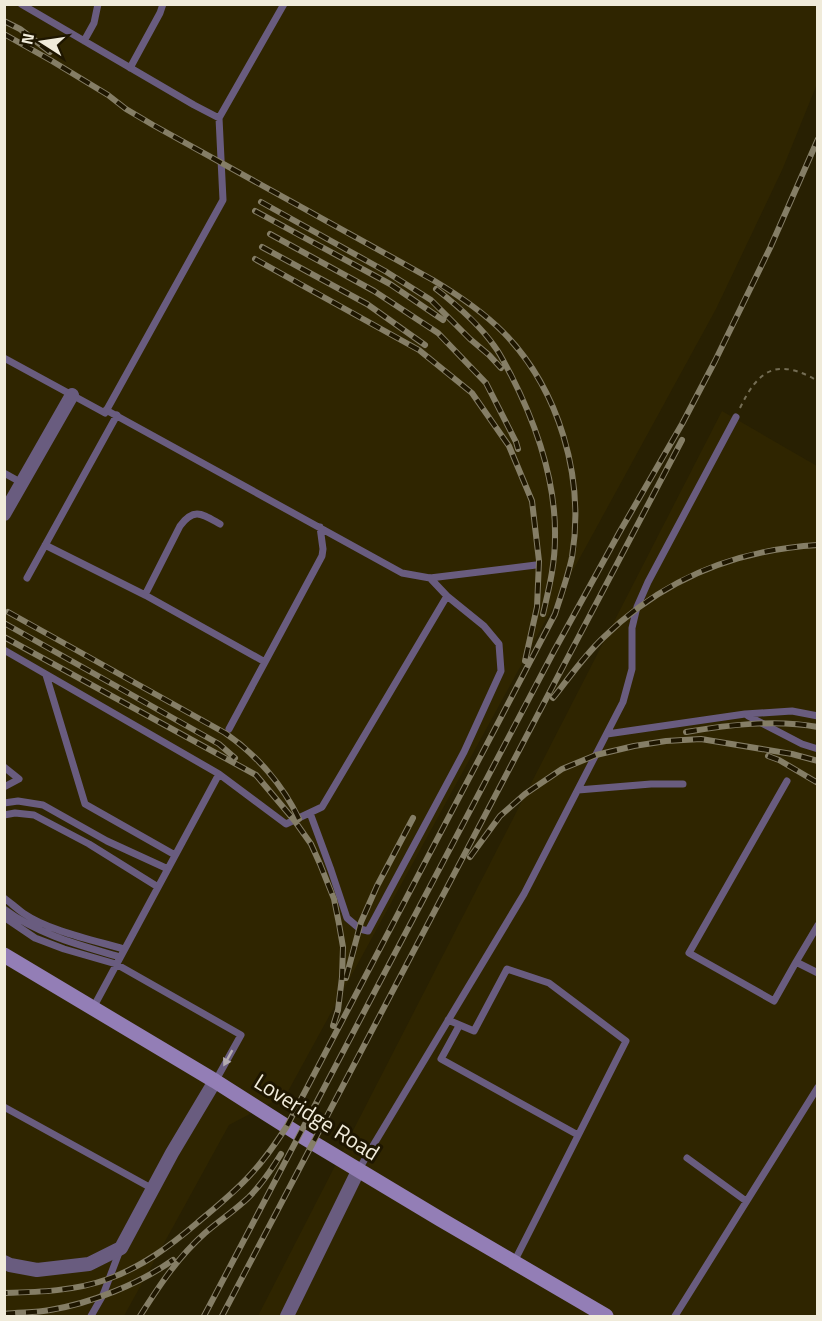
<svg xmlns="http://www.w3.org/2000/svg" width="822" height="1321" font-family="'Titillium Web',sans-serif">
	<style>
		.built { fill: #2f2500 }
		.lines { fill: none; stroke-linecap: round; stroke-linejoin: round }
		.path { stroke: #746d54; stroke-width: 2; stroke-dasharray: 4.5 4.5; stroke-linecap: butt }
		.lane { stroke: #695c7f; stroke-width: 7 }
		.street { stroke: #695c7f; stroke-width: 14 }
		.secondary { stroke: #937eb6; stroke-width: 15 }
		.rail-casing { stroke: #857e66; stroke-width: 6 }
		.rail { stroke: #1e1600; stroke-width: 4; stroke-dasharray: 11; stroke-linecap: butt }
		.oneway { fill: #b3abb1 }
		.labels { text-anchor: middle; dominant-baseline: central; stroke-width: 6; stroke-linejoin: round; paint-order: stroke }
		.street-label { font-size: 22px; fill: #f0ebda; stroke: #1e1600 }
	</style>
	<rect width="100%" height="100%" fill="#282002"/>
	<path class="built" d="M5,5H817V84L783,168L716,309L286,1095L229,1125L124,1316H5Z
		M722,411L817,466V1316H258Z"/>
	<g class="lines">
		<path class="path" d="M740,408C759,368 778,358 818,381"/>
		<path class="lane" d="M21,4L194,105L219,118L284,4
			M84,41L94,23L98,4
			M130,68L160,13L163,4
			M4,358L105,413L223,200L219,118
			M106,410L402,573L430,578L536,565
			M4,473L22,483
			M45,545L145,595L180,526C194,507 202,514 220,524
			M27,578L117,415
			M145,595L265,662L229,729
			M4,650L219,774L286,824L322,807L447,596L430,578
			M265,662L322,556L323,549L320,527
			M46,675L85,804L175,855
			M748,716L802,744L818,749
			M607,734L745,714L792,711L818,716
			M4,767L19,779L4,787
			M787,781L689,953L774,1001L796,962
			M578,790L651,784H683
			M4,803L18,801L43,805L107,841L168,869
			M310,813L331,870L347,918L360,929L368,931L464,752L501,671L499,644L484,626L447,596
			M4,815L15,813L34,815L89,844L158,887
			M4,898C11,903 16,908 23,913C49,931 93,940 124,949
			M4,909C39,935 79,945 120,957
			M4,917L35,938L64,949L116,964L241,1035L216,1080
			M818,925L796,962L818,973
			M93,1008L219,774
			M448,1020L474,1031L507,969L549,983L626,1041L514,1262
			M459,1026L441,1059L578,1135
			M4,1107L153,1189
			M687,1158L746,1201
			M359,1169L524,894L623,702L632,669V628L637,607L648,582L736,417
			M91,1316L103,1295L120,1250
			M675,1316L818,1087"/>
		<path class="street" d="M4,514L72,395
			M4,1262L10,1265L37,1270L89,1264L121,1248L172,1153L215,1081
			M287,1316L359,1169"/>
		<path class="secondary" d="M4,955L215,1081L300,1135L440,1219L606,1316"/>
		<g class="rail-casing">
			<path id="rail" d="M4,21L20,29L50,52
				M4,34L52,61L108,95L126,109L153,125L433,280C458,295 482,311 503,332C559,389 585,477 572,557C568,576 561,595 555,614L287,1126C276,1143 265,1159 251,1174C235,1192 216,1207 197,1223C170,1246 142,1267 108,1279C75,1291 39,1292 4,1293
				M261,202L385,271L431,300L470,339L489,355L501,368
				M255,211L390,284L443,320
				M270,234L374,291L438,333L486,383L516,442L518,449
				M262,247L367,304L425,345
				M255,259L419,350L472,393L509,446L532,501L539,561L537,607L525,661
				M436,289C458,306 479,324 495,347C501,355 506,366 511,375C536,424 556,481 555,537C555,565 549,588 543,614
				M8,612L225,733C256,754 283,785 299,819
				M4,623L219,744L235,758
				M4,637L256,775L294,820L311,844L320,864L334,899L339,924L343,947L342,977L338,1010L333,1026
				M553,698C569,678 584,656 603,638C663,579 734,550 818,545
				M686,732C728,725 775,719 818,727
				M768,756L779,760L818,783
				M470,857L500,816L525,794L562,769L596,755L634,746L666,741L701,739L792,754L818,761
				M346,978L361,922L377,886L413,818
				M4,1314C20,1312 35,1313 50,1310C92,1303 139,1284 173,1260
				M140,1316C159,1286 178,1257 205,1233C219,1221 234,1211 248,1198C261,1185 272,1169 281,1154
				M204,1316L554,651L619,533L682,424L715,361L770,248L818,139
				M222,1316L682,440"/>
		</g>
		<use href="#rail" class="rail"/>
	</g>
	<defs><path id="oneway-solid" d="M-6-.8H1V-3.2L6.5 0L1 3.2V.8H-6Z" transform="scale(1.5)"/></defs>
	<use class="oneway" href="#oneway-solid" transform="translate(228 1058) rotate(119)"/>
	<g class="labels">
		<g class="street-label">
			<text transform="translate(317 1117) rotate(32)">Loveridge Road</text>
		</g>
	</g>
	<rect width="822" height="1321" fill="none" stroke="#f0ebda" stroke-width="12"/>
	<g transform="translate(42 42) rotate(282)" stroke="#1e1600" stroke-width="4.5" paint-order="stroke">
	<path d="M0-4.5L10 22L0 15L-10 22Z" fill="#f0ebda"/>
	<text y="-9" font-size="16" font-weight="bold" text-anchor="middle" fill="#f0ebda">N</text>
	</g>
</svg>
